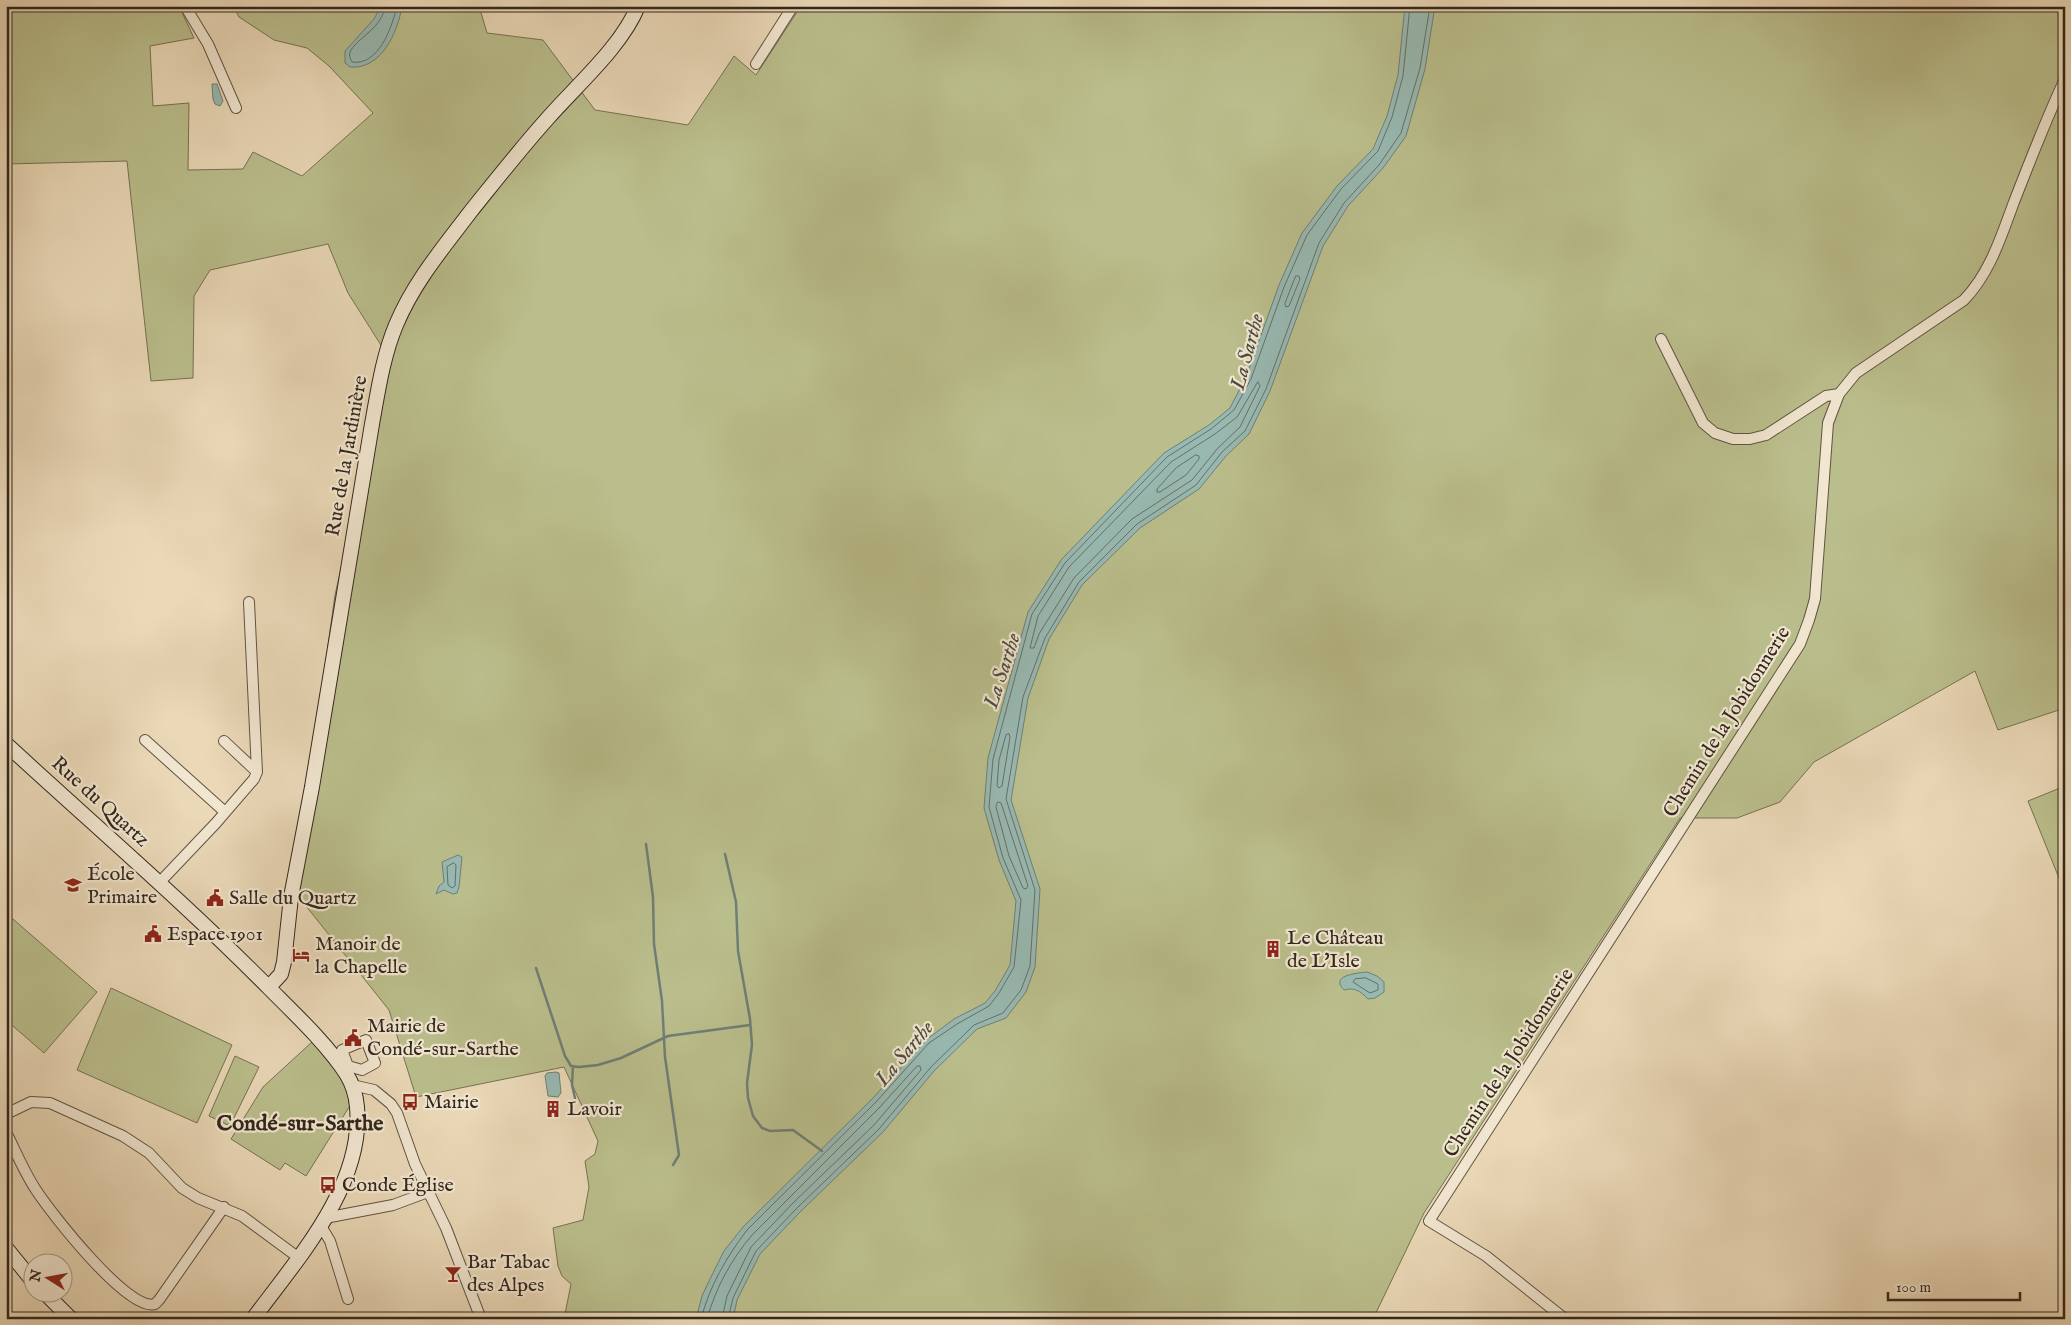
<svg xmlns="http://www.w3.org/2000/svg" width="2071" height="1325" font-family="'IM FELL English',serif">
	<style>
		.green { fill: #babe8c; stroke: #767254 }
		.water { fill: #98b9b2; stroke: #6f7f76 }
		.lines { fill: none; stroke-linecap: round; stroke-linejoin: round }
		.shore { stroke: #657068; stroke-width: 1 }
		.stream { stroke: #6f7f76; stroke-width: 2.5 }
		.street-casing { stroke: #605344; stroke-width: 12 }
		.secondary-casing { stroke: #32271d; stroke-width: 16 }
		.street { stroke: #f1e6d0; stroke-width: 10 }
		.secondary { stroke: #f1e6d0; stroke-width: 14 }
		.labels { text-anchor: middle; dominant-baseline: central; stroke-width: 4.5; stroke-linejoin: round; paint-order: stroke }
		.street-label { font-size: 20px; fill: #32271d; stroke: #f1e6d0 }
		.poi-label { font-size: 20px; fill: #32271d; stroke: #f1e6d0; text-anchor: start }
		.water-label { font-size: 21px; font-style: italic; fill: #4c4c42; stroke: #f1e6d0 }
		.quarter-label { font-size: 22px; font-weight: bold; fill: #32271d; stroke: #f1e6d0 }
	</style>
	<rect width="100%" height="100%" fill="#ead8b7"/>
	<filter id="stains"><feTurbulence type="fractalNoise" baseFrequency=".004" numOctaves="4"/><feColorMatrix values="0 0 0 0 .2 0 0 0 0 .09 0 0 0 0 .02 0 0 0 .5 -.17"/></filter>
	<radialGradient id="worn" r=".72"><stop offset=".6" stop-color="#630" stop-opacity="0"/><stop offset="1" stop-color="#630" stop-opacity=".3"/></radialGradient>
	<path class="green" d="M6,6H179L194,38L150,46L153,106L189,103L188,170L243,169L253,152L302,176L373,113L329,66L307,48L274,40L239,17L233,6H479L487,33L543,40L595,110L688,125L734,56L756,75L801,6H2065V708L1998,730L1975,671L1814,762L1780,802L1737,818H1680L1424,1213L1373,1319H564L571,1284L562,1276L558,1266L553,1228L583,1220L589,1187L585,1161L595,1154L598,1141L564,1067L416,1097L389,1010L294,891L335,595L371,437L386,353L348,293L328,244L210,270L194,296L193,378L151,381L127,161L6,164Z
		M2065,786V893L2028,801Z
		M6,913L97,992L44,1053L6,1020Z
		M111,988L232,1045L197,1123L77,1070Z
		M312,1042L343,1080L351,1104L306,1176L285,1163L280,1170L231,1139L263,1087Z
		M235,1056L259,1067L230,1126L209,1116Z"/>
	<path class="water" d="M381,6H402C398,32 381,70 350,67L345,63V51L374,19Z
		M1405,6H1435L1425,69L1406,136L1383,168L1348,206L1323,246L1270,391L1249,434L1226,456L1199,489L1140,528L1082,585L1049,639L1028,698L1011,800L1040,889L1035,967L1026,992L1006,1018L977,1029L934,1071L883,1132L801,1211L760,1254L737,1300L733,1319H696L702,1296L710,1279L724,1251L743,1227L872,1099L926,1040L954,1019L985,1003L995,991L1010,965L1016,901L999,860L984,808L988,758L1028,612L1061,560L1164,453L1209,425L1230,408L1246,377L1279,285L1302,233L1337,186L1373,149L1387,116L1398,75Z
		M212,84H217L223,101L220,106L215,104L213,99Z
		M458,855L462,857L459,887L457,893L453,894L444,890L436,894L439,886L444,882L442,862Z
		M1367,972L1377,976L1384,982V992L1375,998L1368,999C1360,991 1355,987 1344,990C1329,975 1358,973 1367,972Z
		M556,1072L559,1073L561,1093L558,1097L548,1096L545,1076L547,1073Z"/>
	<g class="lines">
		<path class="shore" d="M385,6C382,28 361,35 351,50C348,55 350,58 352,62C379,66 392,27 397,6
			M1296,276H1299L1300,279L1289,306L1286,307L1285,304Z
			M1258,382L1260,386L1240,427L1218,448L1192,480L1132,519L1074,578L1039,634L1034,648H1030L1038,616L1069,567L1171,462L1215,434L1237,417Z
			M1196,455L1199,456V459L1186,475L1160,492H1157V489L1176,468Z
			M1009,734L1010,737L1002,786L999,788L997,786L999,760L1006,735Z
			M998,802L1001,803L1028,886L1026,889L1023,888L1009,856L996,807Z
			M454,863L456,865L455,886L452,888L448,885L447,867Z
			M1366,978L1378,984V990L1370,993L1353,982L1355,979Z
			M701,1319C710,1285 726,1258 747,1230L876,1102L929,1043L957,1024L989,1006L999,993L1014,967L1021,900L1003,858L989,807L993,759L1032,614L1065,563L1167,457L1211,429L1234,410L1251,379L1284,287L1307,235L1341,189L1378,151L1392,117L1403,76L1410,6
			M707,1319C716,1287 731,1260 752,1235L880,1107L917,1066H920L921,1070L874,1125L793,1203L751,1247L727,1296L722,1319
			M728,1319L733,1298L756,1251L797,1208L879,1129L931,1067L974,1025L1003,1013L1021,990L1030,966L1035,890L1006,799L1023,697L1045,638L1079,582L1137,524L1196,485L1222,452L1245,431L1266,389L1319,243L1344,203L1379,165L1401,133L1420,68L1430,6"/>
		<path class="stream" d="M646,844L653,897L654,944L662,1001L665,1057L679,1155L673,1165
			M725,854L736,902L738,951L750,1019L752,1045L747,1083L748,1098L753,1116L762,1128L770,1131L793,1130L822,1151
			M536,968L565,1056L571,1066L579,1067L598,1065L621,1058L668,1036L750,1025
			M573,1066L572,1085L575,1098"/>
		<g class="street-casing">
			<path id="street" d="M185,6L208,44L236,108
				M756,64L793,6
				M1661,339L1703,423L1715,433L1733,439H1750L1766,435L1826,396L1839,394
				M145,740L225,812
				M224,741L257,772
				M159,883L216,823L254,779L257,772L249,602
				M366,1040L375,1063L362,1070L348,1066L342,1050Z
				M352,1085L374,1090L391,1104L397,1113L415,1164L446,1228L481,1319
				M6,1114L31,1102L50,1103L123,1136L149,1153L182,1188L198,1198L242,1216L299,1258
				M6,1132C16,1152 24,1172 36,1190C51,1213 129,1313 155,1304L159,1300L224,1207
				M325,1218L393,1205L428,1192
				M321,1226L330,1241L348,1299
				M1565,1319L1486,1256L1429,1221L1800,644L1809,620L1815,599L1828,423L1839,394L1856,373L1964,300C1990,273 2001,237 2014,202C2030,161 2046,119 2065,79"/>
		</g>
		<g class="secondary-casing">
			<path id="secondary" d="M6,744C94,825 185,903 269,988C293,1012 329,1046 347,1075C353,1085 356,1095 357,1107C364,1186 297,1259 253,1319
				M269,987L281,974L284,962L291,897L312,787L372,424C378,391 383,356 396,325C414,282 443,248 471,211C496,180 521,148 548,118C577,85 622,46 638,6
				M6,1248L32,1280
				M44,1292L71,1319"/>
		</g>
		<use href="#street" class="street"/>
		<use href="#secondary" class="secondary"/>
	</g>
	<defs>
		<g id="school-bare" transform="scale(1.35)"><path d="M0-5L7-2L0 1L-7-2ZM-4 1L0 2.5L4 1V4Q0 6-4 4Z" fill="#8f2418" stroke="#f1e6d0" stroke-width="2.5" paint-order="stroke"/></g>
		<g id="civic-bare" transform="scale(1.35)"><path d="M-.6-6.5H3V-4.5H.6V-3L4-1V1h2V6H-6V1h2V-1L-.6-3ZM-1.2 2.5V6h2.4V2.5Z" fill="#8f2418" stroke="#f1e6d0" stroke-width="2.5" paint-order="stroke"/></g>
		<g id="building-bare" transform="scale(1.35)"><path d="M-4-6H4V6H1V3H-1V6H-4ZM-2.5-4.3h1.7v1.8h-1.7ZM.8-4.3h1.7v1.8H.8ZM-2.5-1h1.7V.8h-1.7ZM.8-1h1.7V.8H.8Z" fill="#8f2418" stroke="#f1e6d0" stroke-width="2.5" paint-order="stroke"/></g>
		<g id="hotel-bare" transform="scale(1.35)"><path d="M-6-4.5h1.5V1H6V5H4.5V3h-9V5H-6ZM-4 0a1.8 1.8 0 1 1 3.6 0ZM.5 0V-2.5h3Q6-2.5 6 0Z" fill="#8f2418" stroke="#f1e6d0" stroke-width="2.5" paint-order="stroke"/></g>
		<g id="bus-bare" transform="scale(1.35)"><path d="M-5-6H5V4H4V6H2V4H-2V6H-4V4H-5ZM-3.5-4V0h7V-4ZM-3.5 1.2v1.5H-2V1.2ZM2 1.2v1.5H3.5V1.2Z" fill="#8f2418" stroke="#f1e6d0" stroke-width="2.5" paint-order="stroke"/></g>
		<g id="bar-bare" transform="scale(1.35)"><path d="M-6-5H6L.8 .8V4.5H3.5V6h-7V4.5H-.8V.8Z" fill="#8f2418" stroke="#f1e6d0" stroke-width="2.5" paint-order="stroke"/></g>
	</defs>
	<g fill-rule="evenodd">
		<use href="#school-bare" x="73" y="885"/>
		<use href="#civic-bare" x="215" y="898"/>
		<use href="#civic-bare" x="153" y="934"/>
		<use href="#building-bare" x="1273" y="949"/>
		<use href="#hotel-bare" x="301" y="955"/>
		<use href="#civic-bare" x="353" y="1038"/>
		<use href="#bus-bare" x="410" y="1102"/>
		<use href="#building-bare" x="553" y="1109"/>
		<use href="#bus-bare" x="328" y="1185"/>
		<use href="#bar-bare" x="453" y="1274"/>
	</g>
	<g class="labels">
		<g class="street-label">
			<text transform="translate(347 456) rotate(-80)">Rue de la Jardinière</text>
			<text transform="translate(1727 722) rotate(-58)">Chemin de la Jobidonnerie</text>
			<text transform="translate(100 802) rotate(42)">Rue du Quartz</text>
			<text transform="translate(1509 1063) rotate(-57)">Chemin de la Jobidonnerie</text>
		</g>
		<g class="poi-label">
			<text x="87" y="874">École<tspan x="87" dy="23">Primaire</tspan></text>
			<text x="229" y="898">Salle du Quartz</text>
			<text x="167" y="934">Espace 1901</text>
			<text x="1287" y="938">Le Château<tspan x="1287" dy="23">de L'Isle</tspan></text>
			<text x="315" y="944">Manoir de<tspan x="315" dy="23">la Chapelle</tspan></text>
			<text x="367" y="1026">Mairie de<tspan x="367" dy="23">Condé-sur-Sarthe</tspan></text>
			<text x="424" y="1102">Mairie</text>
			<text x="567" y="1109">Lavoir</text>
			<text x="342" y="1185">Conde Église</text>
			<text x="467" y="1262">Bar Tabac<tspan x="467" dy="23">des Alpes</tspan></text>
		</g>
		<g class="water-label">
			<text transform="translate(1248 352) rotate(-75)">La Sarthe</text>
			<text transform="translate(1003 671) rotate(-72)">La Sarthe</text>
			<text transform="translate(905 1054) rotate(-50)">La Sarthe</text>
		</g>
		<g class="quarter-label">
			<text x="300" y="1124">Condé-sur-Sarthe</text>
		</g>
	</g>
	<rect width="2071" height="1325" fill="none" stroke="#ead8b7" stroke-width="25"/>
	<rect x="8" y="8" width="2056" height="1310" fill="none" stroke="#32271d" stroke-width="2.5"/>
	<rect x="12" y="12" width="2046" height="1300" fill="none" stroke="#32271d"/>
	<g transform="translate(48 1278) rotate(281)"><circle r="24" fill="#f1e6d0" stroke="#a59a88"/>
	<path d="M0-4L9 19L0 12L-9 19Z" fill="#8f2418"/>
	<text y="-8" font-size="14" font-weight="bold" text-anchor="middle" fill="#32271d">N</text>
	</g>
	<path d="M1888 1292v8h132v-8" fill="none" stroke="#32271d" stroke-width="2.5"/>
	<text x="1896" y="1292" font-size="15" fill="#32271d" stroke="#f1e6d0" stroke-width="4" paint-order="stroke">100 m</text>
	<rect width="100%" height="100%" filter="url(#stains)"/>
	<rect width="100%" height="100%" fill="url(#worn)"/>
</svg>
